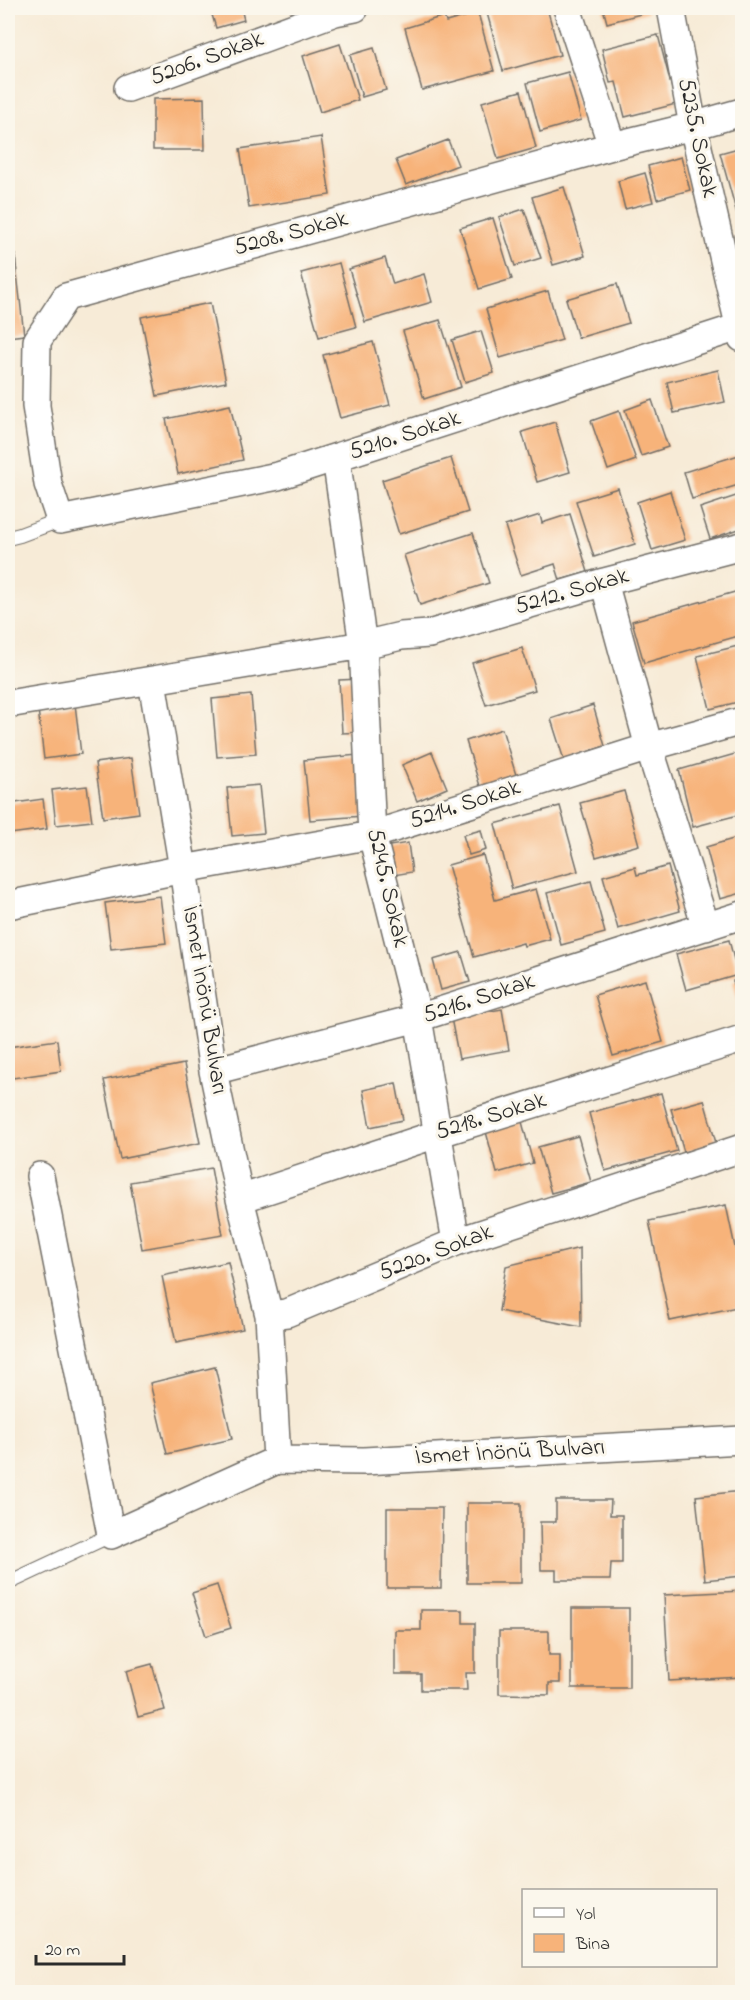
<svg xmlns="http://www.w3.org/2000/svg" width="750" height="2000" font-family="'Indie Flower',sans-serif">
	<style>
		.building { fill: #f7b37a }
		.lines { fill: none; stroke-linecap: round; stroke-linejoin: round }
		.lane-casing { stroke: #726e67; stroke-width: 16 }
		.street-casing { stroke: #726e67; stroke-width: 30 }
		.lane { stroke: #fff; stroke-width: 14 }
		.street { stroke: #fff; stroke-width: 27 }
		.labels { text-anchor: middle; dominant-baseline: central; stroke-width: 6; stroke-linejoin: round; paint-order: stroke }
		.street-label { font-size: 24px; fill: #2b2b2b; stroke: #fbf7ec }
	</style>
	<rect width="100%" height="100%" fill="#fbf7ec"/>
	<filter id="ink" filterUnits="userSpaceOnUse"><feTurbulence type="fractalNoise" baseFrequency=".0167" numOctaves="2"/><feDisplacementMap in="SourceGraphic" scale="12" xChannelSelector="R" yChannelSelector="G"/><feConvolveMatrix kernelMatrix="1 2 1 2 8 2 1 2 1" color-interpolation-filters="sRGB"/></filter>
	<filter id="wash" filterUnits="userSpaceOnUse"><feTurbulence type="fractalNoise" baseFrequency=".008" numOctaves="4" result="noise"/><feDisplacementMap in="SourceGraphic" scale="24" xChannelSelector="R" yChannelSelector="G"/><feGaussianBlur stdDeviation="1.35" result="paint"/><feColorMatrix in="noise" values="0 0 0 0 0 0 0 0 0 0 0 0 0 0 0 0 0 1.4 0 .05"/><feComposite in="paint" operator="in"/></filter>
	<g filter="url(#wash)">
		<rect width="100%" height="100%" fill="#f7ebd7"/>
		<g id="blocks">
			<path class="building" d="M210,8H241L244,20L216,28Z
				M509,8H547L560,55L503,71L487,13Z
				M603,8H647L648,12L607,23Z
				M478,13L494,71L422,90L405,28L444,16L446,22Z
				M658,35L676,104L625,117L616,82L610,83L602,49Z
				M340,44L358,100L320,112L303,56Z
				M374,48L386,90L362,97L350,55Z
				M568,72L581,120L540,132L527,83Z
				M521,91L536,148L498,159L482,102Z
				M204,98L205,150H153V99Z
				M321,137L330,195L249,208L240,149Z
				M448,140L458,165L406,185L396,160Z
				M742,147V212L737,214L720,153Z
				M681,157L690,190L657,199L648,166Z
				M645,173L653,202L625,209L618,181Z
				M564,187L585,256L553,265L532,197Z
				M524,209L541,258L515,266L499,217Z
				M493,218L512,279L479,289L460,228Z
				M14,246L24,335L8,337V247Z
				M385,258L393,284L424,274L432,302L365,322L349,269Z
				M339,263L356,327L319,337L301,273Z
				M617,284L629,323L578,338L566,299Z
				M548,291L562,340L500,358L486,309Z
				M210,303L226,382L157,396L141,317Z
				M440,320L461,387L424,399L403,331Z
				M481,331L494,373L465,382L452,340Z
				M373,342L390,405L340,418L323,355Z
				M718,370L725,402L674,413L667,382Z
				M652,400L668,447L641,456L625,410Z
				M230,405L243,460L178,474L166,419Z
				M619,411L636,460L608,470L591,421Z
				M555,422L570,472L537,482L522,432Z
				M742,454V484L692,499L684,472Z
				M451,458L468,512L399,534L382,480Z
				M618,488L635,544L594,557L576,501Z
				M670,491L685,540L652,550L637,502Z
				M742,494V528L710,539L700,508Z
				M570,514L588,572L560,580L555,564L521,575L505,526L540,515L542,523Z
				M473,533L489,583L420,605L404,555Z
				M742,590V635L644,663L632,621Z
				M742,645V701L710,709L697,656Z
				M522,648L535,690L486,705L472,663Z
				M360,679L363,732L342,733L339,680Z
				M251,695L256,754L217,757L212,699Z
				M75,704L81,754L44,759L38,709Z
				M593,705L605,746L564,760L551,719Z
				M502,729L516,775L480,786L466,741Z
				M432,752L447,788L417,801L402,765Z
				M742,752V814L693,827L679,770Z
				M358,755L363,816L310,820L304,760Z
				M131,758L139,813L103,818L95,763Z
				M259,785L264,833L232,836L227,788Z
				M87,786L92,821L56,825L52,790Z
				M624,791L639,845L596,857L580,803Z
				M43,799L47,829L10,834L8,804Z
				M560,806L578,871L512,889L495,824Z
				M481,830L486,850L469,855L463,835Z
				M740,837L742,846V893L720,899L706,847Z
				M408,843L412,872L388,876L383,847Z
				M483,855L495,900L536,889L550,939L524,946L523,943L474,957L448,865Z
				M668,866L680,911L618,929L603,876L635,867L637,875Z
				M591,881L605,933L561,945L547,893Z
				M160,896L166,943L111,949L105,903Z
				M729,940L738,975L686,990L676,954Z
				M461,952L470,982L441,990L433,960Z
				M742,978V1013L733,981Z
				M645,980L663,1042L613,1056L595,995Z
				M502,1009L509,1050L459,1059L451,1018Z
				M57,1040L61,1071L13,1078L8,1047Z
				M184,1064L200,1143L120,1159L104,1080Z
				M396,1083L403,1120L370,1127L363,1090Z
				M661,1093L677,1151L605,1171L589,1113Z
				M704,1100L716,1143L684,1152L671,1109Z
				M521,1118L533,1163L497,1173L485,1128Z
				M578,1136L591,1182L551,1193L538,1147Z
				M211,1168L223,1235L142,1249L130,1182Z
				M726,1205L742,1280V1306L670,1321L649,1221Z
				M580,1248L581,1327L499,1311L506,1266Z
				M228,1262L243,1329L176,1343L162,1276Z
				M215,1367L232,1439L167,1454L150,1383Z
				M742,1491V1576L705,1580L696,1496Z
				M556,1500H611L610,1515H622V1563H611L610,1580H556V1570H541L540,1522H556Z
				M467,1503H521V1583H467Z
				M387,1508H442L441,1588H387Z
				M217,1585L231,1628L206,1636L192,1593Z
				M742,1591V1677L669,1681L664,1595Z
				M572,1608H629V1688H572Z
				M421,1610H463V1623H475V1673H466L467,1690H421V1674H395V1630H421Z
				M499,1631H549V1655H560V1683H549V1695L499,1694Z
				M152,1664L165,1710L138,1717L126,1671Z"/>
		</g>
	</g>
	<g filter="url(#ink)">
		<use href="#blocks" fill-opacity="0" stroke="#726e67" stroke-width="1.5"/>
		<g class="lines">
			<g class="lane-casing">
				<path id="lane" d="M8,538L20,535L60,520
					M8,1583L111,1535"/>
			</g>
			<g class="street-casing">
				<path id="street" d="M567,8L612,146
					M671,8L693,126L742,338
					M128,88L335,12L355,8
					M742,112L693,126L612,146L66,297L37,341L36,406L48,484L60,520L278,476L742,326
					M336,458L363,645L372,835L418,1018L456,1242
					M604,582L649,747L706,927
					M152,681L183,869L213,1071L240,1199L269,1315
					M8,704L363,645L401,636L429,634L604,582L742,546
					M8,905L183,869L372,835L649,747L742,721
					M213,1071L418,1018L742,915
					M40,1176L111,1535L277,1460L364,1461L742,1440
					M240,1199L437,1134L742,1039
					M277,1460L269,1315L287,1313L456,1242L742,1148"/>
			</g>
			<use href="#lane" class="lane"/>
			<use href="#street" class="street"/>
		</g>
	</g>
	<g class="labels">
		<g class="street-label">
			<text transform="translate(207 59) rotate(-20)">5206. Sokak</text>
			<text transform="translate(697 138) rotate(78)">5235. Sokak</text>
			<text transform="translate(291 234) rotate(-15)">5208. Sokak</text>
			<text transform="translate(405 436) rotate(-18)">5210. Sokak</text>
			<text transform="translate(572 592) rotate(-16)">5212. Sokak</text>
			<text transform="translate(465 805) rotate(-18)">5214. Sokak</text>
			<text transform="translate(387 888) rotate(77)">5245. Sokak</text>
			<text transform="translate(479 999) rotate(-18)">5216. Sokak</text>
			<text transform="translate(204 1000) rotate(81)">İsmet İnönü Bulvarı</text>
			<text transform="translate(491 1117) rotate(-17)">5218. Sokak</text>
			<text transform="translate(436 1253) rotate(-21)">5220. Sokak</text>
			<text transform="translate(510 1453) rotate(-3)">İsmet İnönü Bulvarı</text>
		</g>
	</g>
	<rect width="750" height="2000" fill="none" stroke="#fbf7ec" stroke-width="30"/>
	<rect x="522" y="1889" width="195" height="78" fill="#fbf7ec" stroke="#a8a59f" stroke-width="1.5"/>
	<rect x="534" y="1908" width="30" height="9" fill="#ffffff" stroke="#a8a59f" stroke-width="1.5"/>
	<text x="576" y="1919" font-size="18" fill="#2b2b2b">Yol</text>
	<rect x="534" y="1934" width="30" height="18" fill="#f7b37a" stroke="#a8a59f" stroke-width="1.5"/>
	<text x="576" y="1949" font-size="18" fill="#2b2b2b">Bina</text>
	<path d="M36 1955v9h88v-9" fill="none" stroke="#2b2b2b" stroke-width="3"/>
	<text x="45" y="1955" font-size="18" fill="#2b2b2b" stroke="#fbf7ec" stroke-width="4.5" paint-order="stroke">20 m</text>
</svg>
